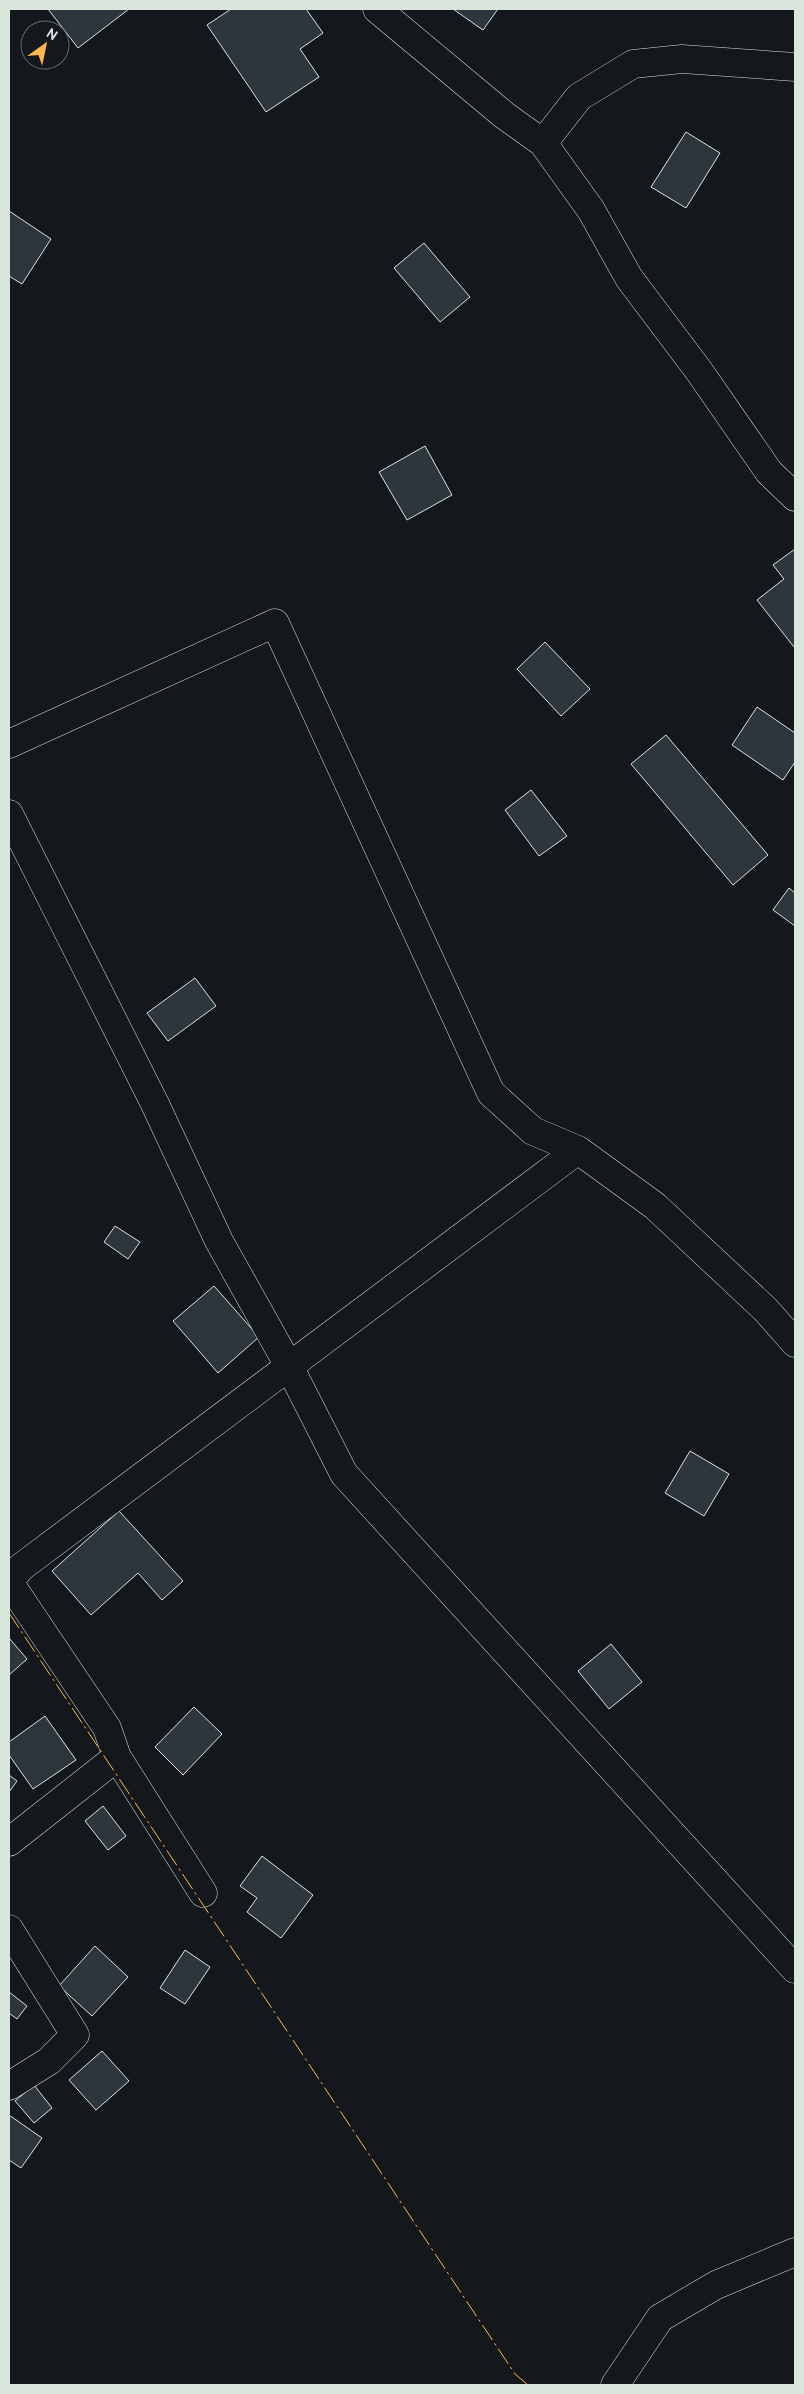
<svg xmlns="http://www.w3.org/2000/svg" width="804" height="2394" font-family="Overpass,sans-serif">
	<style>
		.building { fill: #2c363c; stroke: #d8e6dc }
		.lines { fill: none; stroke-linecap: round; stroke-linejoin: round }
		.street-casing { stroke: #d8e6dc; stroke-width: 29 }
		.street { stroke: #14181c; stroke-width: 28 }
		.power { stroke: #ffb74d; stroke-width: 1; stroke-dasharray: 18 4 2.5 4; stroke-linecap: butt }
	</style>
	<rect width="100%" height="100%" fill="#14181c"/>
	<path class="building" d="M48,9H129L78,48Z
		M231,9H306L323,33L300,49L319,77L266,112L207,25Z
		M453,9H498L483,30Z
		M686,132L720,153L686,208L651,187Z
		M9,211L51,239L22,284L9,276Z
		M424,243L470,297L440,322L394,268Z
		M425,446L452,495L407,520L379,472Z
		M795,549V646L794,647L757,600L784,579L773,565Z
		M545,642L590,689L561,716L517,669Z
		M757,707L795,733V762L783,780L732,745Z
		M666,735L768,855L733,885L631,764Z
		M531,790L567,836L539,856L505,810Z
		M789,888L795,893V926L773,910Z
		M195,978L216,1006L168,1041L147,1013Z
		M115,1226L140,1242L128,1259L104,1242Z
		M214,1286L259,1337L218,1373L173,1321Z
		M690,1451L729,1474L704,1516L665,1493Z
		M119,1511L183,1581L162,1600L138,1573L91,1615L52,1571Z
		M9,1638L27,1659L9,1675Z
		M611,1644L642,1682L609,1709L578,1671Z
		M194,1707L222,1734L183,1775L155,1747Z
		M45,1716L76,1760L33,1789L9,1755V1742Z
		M9,1775L17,1781L9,1792Z
		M103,1806L126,1836L108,1850L85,1821Z
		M262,1856L313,1895L281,1938L247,1912L257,1898L240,1886Z
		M95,1946L128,1977L92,2016L59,1986Z
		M185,1950L210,1967L185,2004L160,1988Z
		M9,1992L27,2006L17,2019L9,2013Z
		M102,2051L129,2081L96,2110L69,2080Z
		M34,2085L52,2108L34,2123L15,2101Z
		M9,2115L42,2138L21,2168L9,2160Z"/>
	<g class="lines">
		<g class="street-casing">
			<path id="street" d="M377,9L504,115L543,143L591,210L629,278L699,371L769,472L795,497
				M543,143L579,97L633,64L682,59L795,67
				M9,744L275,623L491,1093L533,1131L578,1150L655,1206L766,1310L795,1343
				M9,814L155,1104L219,1241L289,1366L344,1474L795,1969
				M117,1757L203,1893
				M9,1842L117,1757L107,1728L9,1582L20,1568L578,1150
				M9,1929L75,2035L49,2061L9,2086
				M615,2385L660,2318L716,2285L795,2252"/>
		</g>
		<use href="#street" class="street"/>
		<path class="power" d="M9,1613L515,2374L528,2385"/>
	</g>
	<rect width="804" height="2394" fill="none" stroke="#d8e6dc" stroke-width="20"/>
	<g transform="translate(45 45) rotate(33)"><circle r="24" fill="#14181c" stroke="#626a69"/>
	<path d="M0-4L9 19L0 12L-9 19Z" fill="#ffb74d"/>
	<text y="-8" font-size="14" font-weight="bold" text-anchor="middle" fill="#d8e6dc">N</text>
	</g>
</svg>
